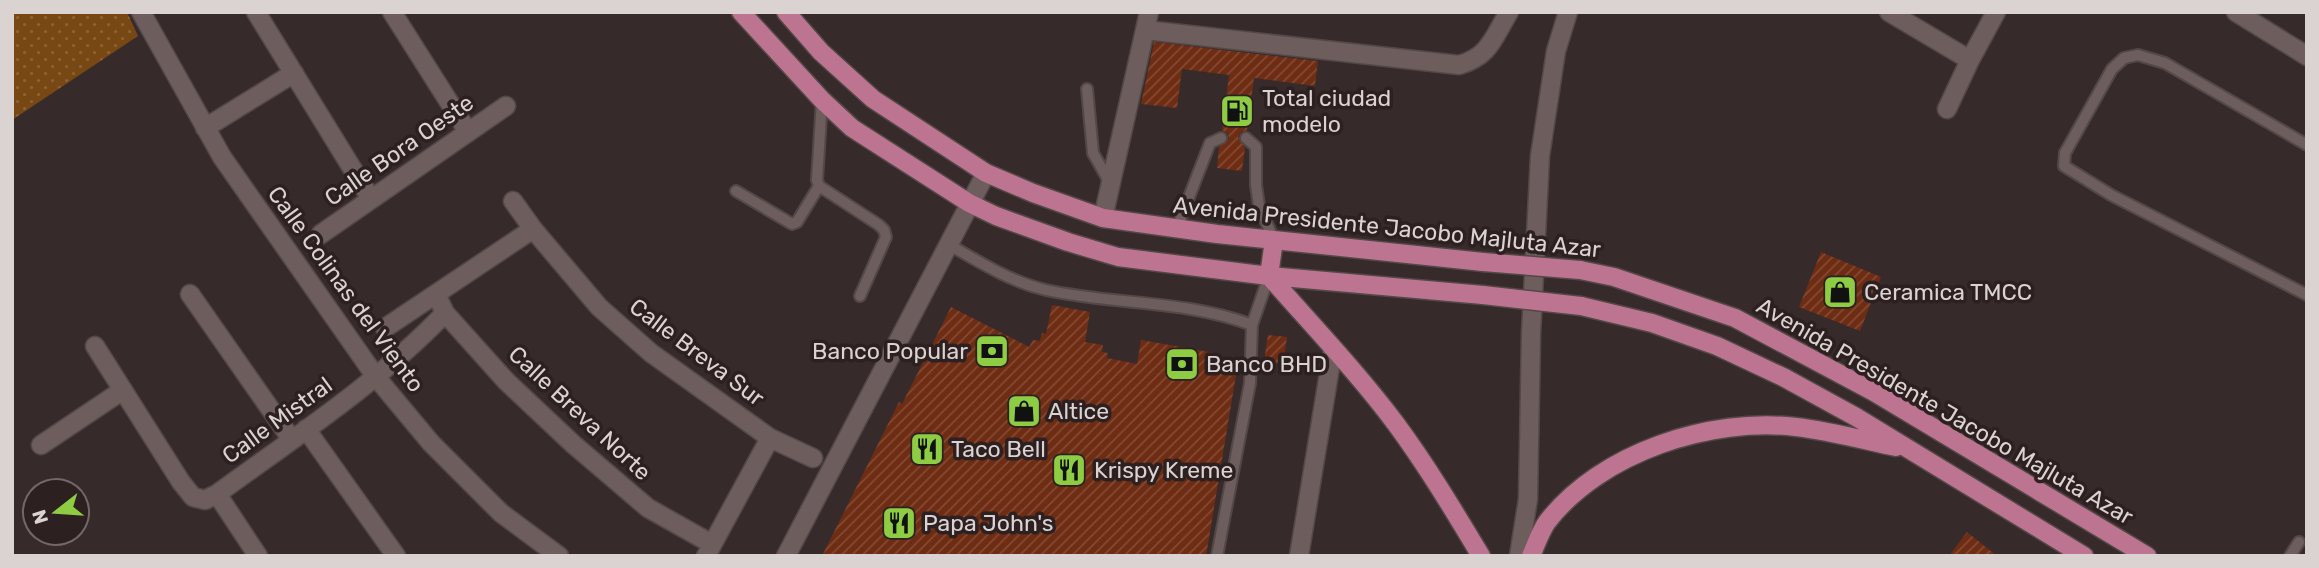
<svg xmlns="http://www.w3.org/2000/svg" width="2319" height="568" font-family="Rubik,sans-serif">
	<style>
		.park { fill: url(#park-dots) }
		.building { fill: url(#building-hatch) }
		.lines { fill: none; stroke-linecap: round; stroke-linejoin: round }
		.lane-casing { stroke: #534848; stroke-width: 14 }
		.street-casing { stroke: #534848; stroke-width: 21 }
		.primary-casing { stroke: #534848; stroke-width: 21 }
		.lane { stroke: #6d5d5d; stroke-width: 10 }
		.street { stroke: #6d5d5d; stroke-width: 18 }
		.primary { stroke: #bd7491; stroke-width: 18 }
		.primary-bridge-casing { stroke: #534848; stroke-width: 21; stroke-linecap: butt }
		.primary-bridge { stroke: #bd7491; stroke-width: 18 }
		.labels { text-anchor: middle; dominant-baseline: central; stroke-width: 7; stroke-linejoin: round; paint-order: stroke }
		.poi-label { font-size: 23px; fill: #dbd2d2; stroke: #2d2020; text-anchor: start }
		.street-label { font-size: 23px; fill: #dbd2d2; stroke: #2d2020 }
	</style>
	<defs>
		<pattern id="park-dots" width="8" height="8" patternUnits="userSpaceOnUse" patternTransform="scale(1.75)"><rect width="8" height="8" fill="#784814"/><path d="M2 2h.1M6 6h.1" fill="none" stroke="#8b6235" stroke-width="1.8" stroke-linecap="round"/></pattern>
		<pattern id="building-hatch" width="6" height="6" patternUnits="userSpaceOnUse" patternTransform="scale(1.75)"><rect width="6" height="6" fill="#6e2c13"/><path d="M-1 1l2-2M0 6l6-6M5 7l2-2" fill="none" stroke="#824a34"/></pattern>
	</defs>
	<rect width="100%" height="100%" fill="#372a2a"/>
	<path class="park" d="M12,12H127L138,36L12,120Z"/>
	<path class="building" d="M1154,42L1318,61L1315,86L1254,78L1247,130L1241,132L1238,137L1245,147L1242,171L1217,168L1219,147L1229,139L1228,134L1222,130L1229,75L1182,69L1177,108L1141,104Z
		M1821,252L1881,277L1860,331L1799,307Z
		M1052,305L1090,312L1085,342L1103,345L1102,352L1108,353L1107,358L1137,364L1141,340L1215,353L1214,359L1238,363L1206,556H822L899,402L902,404L951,307L1029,347L1033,340L1040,341L1042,333L1046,334Z
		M1268,335L1287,337L1283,364L1264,361Z
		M1967,532L1997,556H1949Z"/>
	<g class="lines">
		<g class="lane-casing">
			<path id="lane" d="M1087,89L1093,153L1110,183
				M822,100L817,180L819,186L879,225L884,230L886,237L860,296
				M1246,138L1256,147V185L1259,206L1274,240
				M2307,145L2165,63L2138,55L2124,58L2112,69L2065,153L2064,166L2111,195L2307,295
				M736,191L792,224L797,222L819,186
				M1177,228L1210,143L1221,138
				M948,244C979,262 1011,282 1046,290C1114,305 1187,300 1252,325
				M1217,556L1250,383L1252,325L1269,276
				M2290,556L2299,542"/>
		</g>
		<g class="street-casing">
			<path id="street" d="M141,12L222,157L376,377L431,443L501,513L559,556
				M256,12L371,199
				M392,12L468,132
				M1889,12L1970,60
				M2236,12L2307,56
				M1145,30L1459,65C1490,56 1493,38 1509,12
				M1947,109L1970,60L1996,12
				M205,128L294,73
				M513,201L533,229L599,307L651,353L770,438L813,458
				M1103,218L1149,12
				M321,234L506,106
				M190,294L292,440
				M436,294L445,313L506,381L573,444L648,508L712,544
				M385,328L533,229
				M95,346L181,482L193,497L205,500L217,494C295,437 378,383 445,313
				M306,429L396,556
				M41,445L123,390
				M217,494L258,556
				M706,556L770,438
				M786,556L986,173
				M1299,556L1333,349
				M1519,556L1528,499L1531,334L1540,156L1556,51L1568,12"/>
		</g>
		<g class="primary-casing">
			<path id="primary" d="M741,12L822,100L852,128L969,203L996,216L1068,242L1118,257L1269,276L1483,295
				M786,12L821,52L873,99L986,173L1033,193L1103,218L1217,234L1483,262
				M1274,240L1269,276C1312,325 1357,372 1396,424C1427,466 1454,511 1481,556
				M1580,270L1614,277L1735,318L1874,392L2147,556
				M1581,306L1652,323L1717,346L1783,377L1856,417L2084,556
				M1531,556C1536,545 1540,532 1547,522C1601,452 1711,417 1796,427C1830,431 1863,440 1896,447"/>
		</g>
		<use href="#lane" class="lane"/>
		<use href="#street" class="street"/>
		<use href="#primary" class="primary"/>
		<g class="primary-bridge-casing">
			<path id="primary-bridge" d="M1483,262L1580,270
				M1483,295L1581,306"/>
		</g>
		<use href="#primary-bridge" class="primary-bridge"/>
	</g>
	<defs>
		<g id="fuel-square" transform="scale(1.75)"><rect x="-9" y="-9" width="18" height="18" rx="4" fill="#8ecd43" stroke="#2d2020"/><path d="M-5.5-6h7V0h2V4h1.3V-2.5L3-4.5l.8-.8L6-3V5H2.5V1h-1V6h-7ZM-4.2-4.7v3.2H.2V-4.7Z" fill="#111"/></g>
		<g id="shop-square" transform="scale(1.75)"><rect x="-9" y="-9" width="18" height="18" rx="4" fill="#8ecd43" stroke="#2d2020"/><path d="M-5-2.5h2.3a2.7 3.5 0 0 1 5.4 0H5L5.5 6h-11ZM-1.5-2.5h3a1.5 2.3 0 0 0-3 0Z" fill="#111"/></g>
		<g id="bank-square" transform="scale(1.75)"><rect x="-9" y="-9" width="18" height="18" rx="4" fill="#8ecd43" stroke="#2d2020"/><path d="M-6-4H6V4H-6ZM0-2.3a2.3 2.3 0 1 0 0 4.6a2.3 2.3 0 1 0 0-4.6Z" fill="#111"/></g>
		<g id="restaurant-square" transform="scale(1.75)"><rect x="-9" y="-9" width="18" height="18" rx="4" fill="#8ecd43" stroke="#2d2020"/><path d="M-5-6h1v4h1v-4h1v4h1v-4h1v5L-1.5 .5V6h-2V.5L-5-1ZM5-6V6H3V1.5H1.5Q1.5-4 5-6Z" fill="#111"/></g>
	</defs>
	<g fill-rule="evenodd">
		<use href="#fuel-square" x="1237" y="111"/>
		<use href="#shop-square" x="1840" y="292"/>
		<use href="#bank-square" x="992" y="351"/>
		<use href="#bank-square" x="1182" y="364"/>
		<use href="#shop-square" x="1024" y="411"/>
		<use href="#restaurant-square" x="927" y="449"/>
		<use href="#restaurant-square" x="1069" y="470"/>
		<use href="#restaurant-square" x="899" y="523"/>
	</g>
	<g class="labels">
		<g class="poi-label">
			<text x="1262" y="98">Total ciudad<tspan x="1262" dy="26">modelo</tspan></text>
			<text x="1864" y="292">Ceramica TMCC</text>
			<text x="968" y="351" text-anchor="end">Banco Popular</text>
			<text x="1206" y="364">Banco BHD</text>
			<text x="1048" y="411">Altice</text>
			<text x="951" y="449">Taco Bell</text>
			<text x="1094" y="470">Krispy Kreme</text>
			<text x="923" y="523">Papa John's</text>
		</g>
		<g class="street-label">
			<text transform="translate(399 150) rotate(-35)">Calle Bora Oeste</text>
			<text transform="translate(1387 227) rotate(6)">Avenida Presidente Jacobo Majluta Azar</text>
			<text transform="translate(346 289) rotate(54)">Calle Colinas del Viento</text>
			<text transform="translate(697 352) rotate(37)">Calle Breva Sur</text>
			<text transform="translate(1945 411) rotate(30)">Avenida Presidente Jacobo Majluta Azar</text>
			<text transform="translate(580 413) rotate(43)">Calle Breva Norte</text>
			<text transform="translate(277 420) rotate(-36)">Calle Mistral</text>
		</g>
	</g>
	<rect width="2319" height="568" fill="none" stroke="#dbd2d2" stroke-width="28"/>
	<g transform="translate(56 512) rotate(253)"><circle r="33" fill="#2d2020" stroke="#736767" stroke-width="2"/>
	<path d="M0-5L12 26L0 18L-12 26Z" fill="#8ecd43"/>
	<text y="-10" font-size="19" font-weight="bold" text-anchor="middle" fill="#dbd2d2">N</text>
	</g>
</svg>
